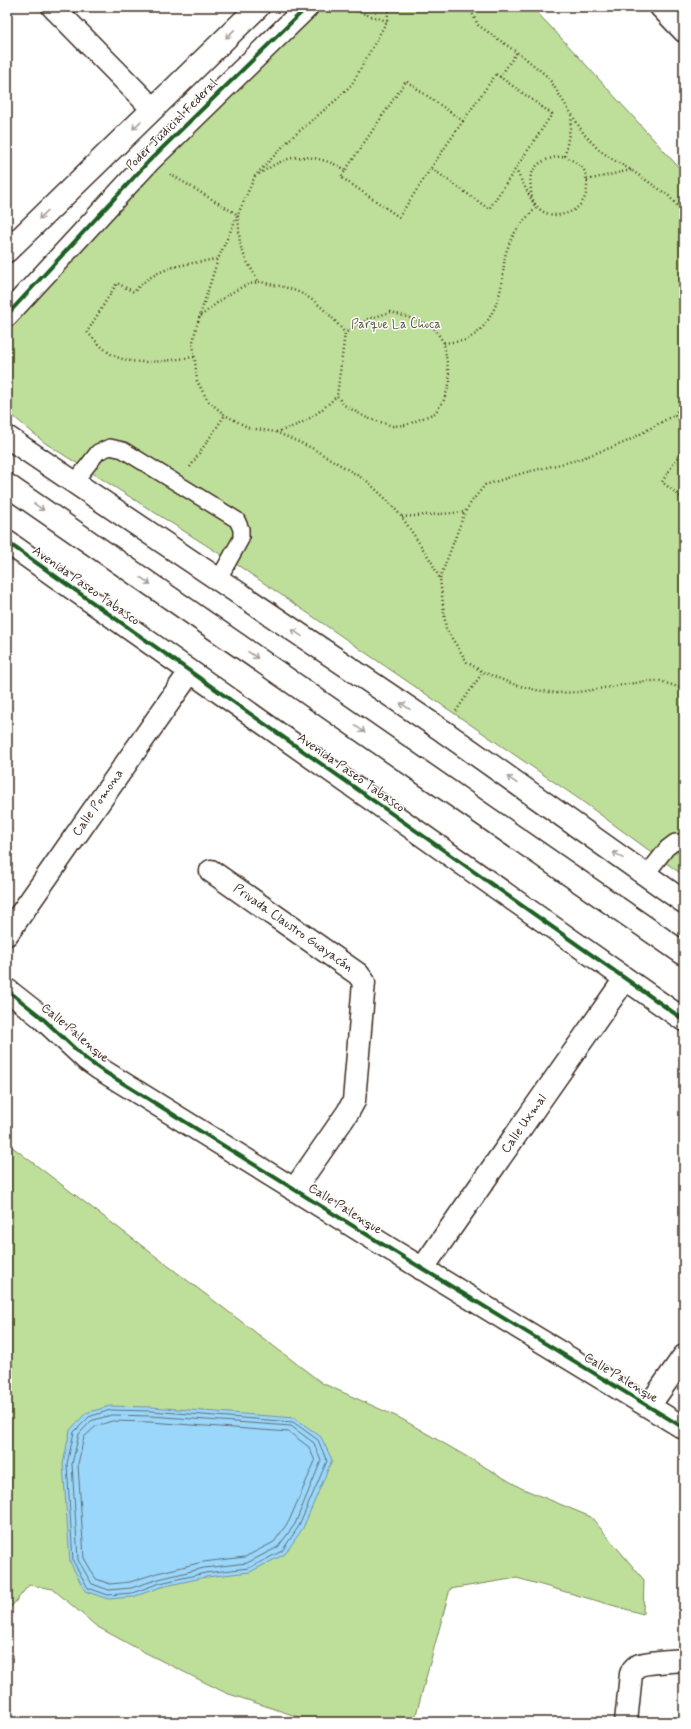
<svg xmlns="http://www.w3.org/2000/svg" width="691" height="1729" font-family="Mynerve,sans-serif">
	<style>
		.green { fill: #bedf99; stroke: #7c845c }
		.water { fill: #9ad7fb; stroke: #7492a3 }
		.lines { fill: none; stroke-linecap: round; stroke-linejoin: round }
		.shore { stroke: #616f76; stroke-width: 1 }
		.lane-casing { stroke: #3b2a1e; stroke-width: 18 }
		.street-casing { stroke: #3b2a1e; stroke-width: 25 }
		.secondary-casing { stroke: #3b2a1e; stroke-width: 25 }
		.primary-casing { stroke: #3b2a1e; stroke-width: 25 }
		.path { stroke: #3b2a1e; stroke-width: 2.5; stroke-dasharray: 1 3; stroke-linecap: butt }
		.lane { stroke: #fff; stroke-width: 15 }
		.street { stroke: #fff; stroke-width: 22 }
		.secondary { stroke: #fff; stroke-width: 22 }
		.primary { stroke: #fff; stroke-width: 22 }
		.cycleway-casing { stroke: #fff; stroke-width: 6 }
		.cycleway { stroke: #1b5e20; stroke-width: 4 }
		.oneway { stroke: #a79f9a }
		.labels { text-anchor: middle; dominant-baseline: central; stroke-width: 3; stroke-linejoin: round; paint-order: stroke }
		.street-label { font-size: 13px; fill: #3b2a1e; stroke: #fff }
		.park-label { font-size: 13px; fill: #5c573d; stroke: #fff }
	</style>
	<rect width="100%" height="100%" fill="#fff"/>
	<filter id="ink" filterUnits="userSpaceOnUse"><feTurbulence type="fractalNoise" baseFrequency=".025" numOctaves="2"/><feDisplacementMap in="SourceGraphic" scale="8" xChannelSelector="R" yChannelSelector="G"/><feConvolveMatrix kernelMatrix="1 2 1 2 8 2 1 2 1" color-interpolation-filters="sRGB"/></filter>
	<g filter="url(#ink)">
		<path class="green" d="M307,7H532L577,55L684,173V876L579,799L239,566L45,443L7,411V315Z
			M7,1143L322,1383L400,1418L521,1488L591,1517L644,1580L643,1614L517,1578L450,1589L414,1722H314L226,1693L140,1650L96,1626L53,1589L29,1585L7,1612Z"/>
		<path class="water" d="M110,1406L151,1407L295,1418L321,1437L332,1460L303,1528L285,1554L250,1572L206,1577L161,1587L133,1597L108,1599L85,1591L70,1562L63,1464L70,1430L86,1413Z"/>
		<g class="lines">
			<path class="shore" d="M111,1410L151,1411L293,1422L318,1440L327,1461L299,1526L282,1551L249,1568L205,1573L160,1583L132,1593L108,1595L88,1588L73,1561L67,1464L74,1432L89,1417Z
				M112,1415L151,1416L291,1426L314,1443L321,1461L295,1524L278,1547L247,1563L204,1568L159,1579L131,1588L109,1590L92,1584L78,1560L72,1464L79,1434L91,1421Z
				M112,1421L150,1422L289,1432L309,1447L315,1461L289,1521L274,1542L245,1557L203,1562L157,1573L130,1582L110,1584L96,1579L84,1558L78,1464L84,1437L95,1427Z"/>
			<g class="lane-casing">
				<path id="lane" d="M74,483L98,452L110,447L123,450L237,520L241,529V539L218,580
					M646,875L667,848L675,842H684"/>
			</g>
			<g class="street-casing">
				<path id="street" d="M53,7L153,109
					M661,7L684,31
					M7,251L258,7
					M7,315L149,161L307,7
					M211,871L358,974L364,982L354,1101L348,1112L294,1190
					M7,934L190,672
					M7,990L40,1016L86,1059L100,1069L395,1252L684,1428
					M422,1269L625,979
					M649,1406L684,1356
					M626,1722L631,1674C632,1671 634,1668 637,1666C644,1662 674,1661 684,1660"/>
			</g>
			<g class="secondary-casing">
				<path id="secondary" d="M7,542L684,1020"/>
			</g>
			<g class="primary-casing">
				<path id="primary" d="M7,437L443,731L684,902
					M7,485L684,954"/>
			</g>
			<path class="path" d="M349,7L358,12L387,21
				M389,7L387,21L352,84L336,100L290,139L255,176L218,259L196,328L193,342L197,381L208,401L225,415L249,428L276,432L312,448L367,481L387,500L402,517L431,561L440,579L446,629L467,662L483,672L513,684L536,690L557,693L579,692L647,681H660L684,689
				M469,7L478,25L525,58L548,77L584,134L598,149L612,159L631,170L668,195L684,214
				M496,74L552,114L489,209L431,168L399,217L341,177L406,81L463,121Z
				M500,77L517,52
				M565,156C571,160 578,163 583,168C586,173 587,180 587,186C587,220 534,227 531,191C531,185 529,179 532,173C537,160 553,157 565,156Z
				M565,156L572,117
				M431,168L463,121
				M170,174L238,215L240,245L246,260L259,282
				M259,174C266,170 273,165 280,162C301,152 327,159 346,170
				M587,180L631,170
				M201,316C217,303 237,285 259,282C263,282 269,284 274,285C307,290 325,308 345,333
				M444,343C450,342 457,342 462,341C486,334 498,305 502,283C504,271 503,259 508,247C513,231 525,219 536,208L516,170
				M194,357C168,360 131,369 108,352C100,346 94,339 87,332L117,283L134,292C155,266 187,264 218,259
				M674,415L684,402
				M276,432C303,425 317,415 337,396L344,405L367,418L393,426L406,425L435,413L444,400L450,382L444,343L432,325L391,312L368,319L345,333L337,396
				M684,447L662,482L684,499
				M190,467L225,415
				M402,517L465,512
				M440,578L465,512L472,501L485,485L523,473L577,460L626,442L674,415L684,423
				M456,711L483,672"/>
			<use href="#lane" class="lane"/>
			<use href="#street" class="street"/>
			<use href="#secondary" class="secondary"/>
			<use href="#primary" class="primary"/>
			<g class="cycleway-casing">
				<path id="cycleway" d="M7,315L149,161L307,7
					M7,542L684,1020
					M7,990L40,1016L86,1059L100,1069L395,1252L684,1428"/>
			</g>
			<use href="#cycleway" class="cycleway"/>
		</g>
		<defs><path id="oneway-shaft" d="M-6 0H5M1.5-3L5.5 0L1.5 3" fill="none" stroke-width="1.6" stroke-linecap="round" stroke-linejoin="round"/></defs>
		<g class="oneway">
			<use href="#oneway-shaft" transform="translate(230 34) rotate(136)"/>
			<use href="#oneway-shaft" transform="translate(137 125) rotate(136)"/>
			<use href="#oneway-shaft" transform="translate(43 215) rotate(136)"/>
			<use href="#oneway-shaft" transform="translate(39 507) rotate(35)"/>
			<use href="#oneway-shaft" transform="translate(146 581) rotate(35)"/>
			<use href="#oneway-shaft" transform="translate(297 633) rotate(-146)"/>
			<use href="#oneway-shaft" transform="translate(253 655) rotate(35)"/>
			<use href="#oneway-shaft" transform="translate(405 706) rotate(-146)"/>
			<use href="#oneway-shaft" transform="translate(360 729) rotate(35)"/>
			<use href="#oneway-shaft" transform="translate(512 780) rotate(-145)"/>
			<use href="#oneway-shaft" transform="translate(618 855) rotate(-145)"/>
		</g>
	</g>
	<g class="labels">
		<g class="street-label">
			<text transform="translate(172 125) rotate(-45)">Poder Judicial Federal</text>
			<text transform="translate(86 586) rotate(35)">Avenida Paseo Tabasco</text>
			<text transform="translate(351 773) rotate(35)">Avenida Paseo Tabasco</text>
			<text transform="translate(98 803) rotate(-55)">Calle Pomona</text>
			<text transform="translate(293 928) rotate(35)">Privada Claustro Guayacán</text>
			<text transform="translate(75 1033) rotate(40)">Calle Palenque</text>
			<text transform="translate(524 1124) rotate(-55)">Calle Uxmal</text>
			<text transform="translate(345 1209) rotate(32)">Calle Palenque</text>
			<text transform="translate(621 1378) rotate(31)">Calle Palenque</text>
		</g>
		<g class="park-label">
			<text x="396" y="324">Parque La Choca</text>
		</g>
	</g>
	<rect width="691" height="1729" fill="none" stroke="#fff" stroke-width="24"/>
	<rect x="12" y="12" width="667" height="1705" fill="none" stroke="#3b2a1e" stroke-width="1.5" filter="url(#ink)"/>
</svg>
